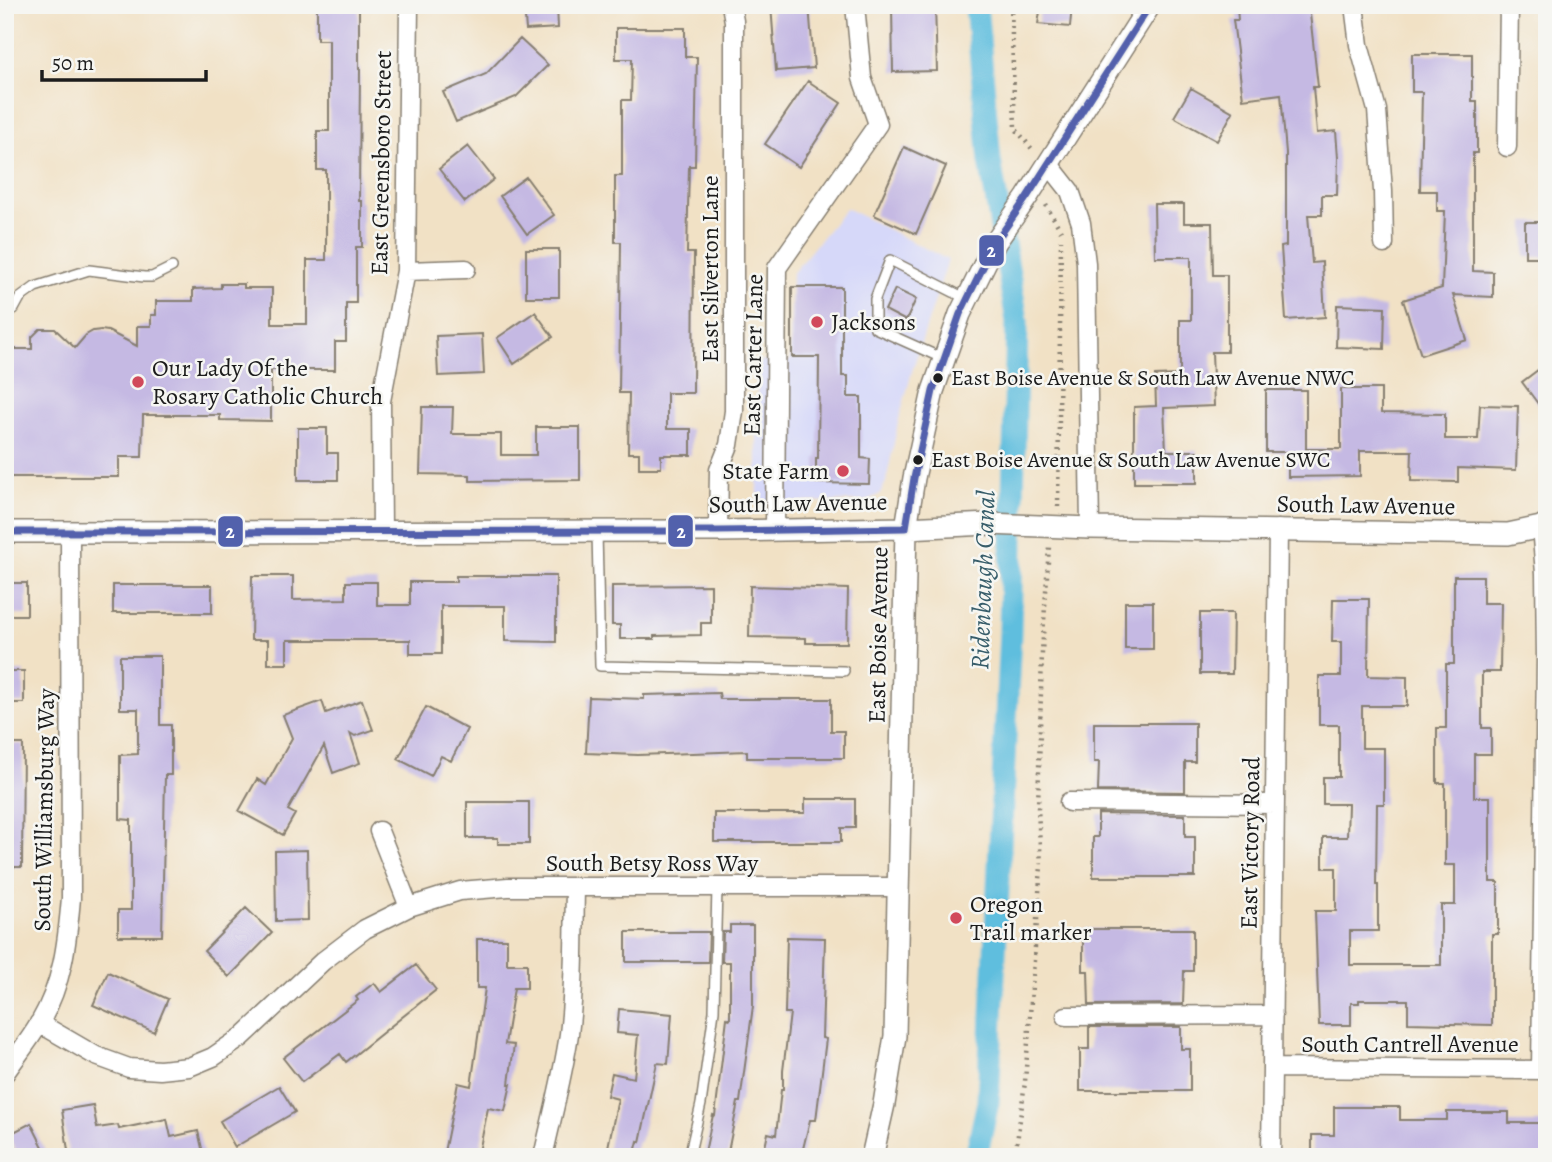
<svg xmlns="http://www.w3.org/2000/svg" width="1552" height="1162" font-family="Alegreya,serif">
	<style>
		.built { fill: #d6d8f9 }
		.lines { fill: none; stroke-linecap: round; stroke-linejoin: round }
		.canal { stroke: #5fbede; stroke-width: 23 }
		.building { fill: #c5b9e3 }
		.service-casing { stroke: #867e70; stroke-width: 12 }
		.minor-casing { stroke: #867e70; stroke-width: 21 }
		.tertiary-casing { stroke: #867e70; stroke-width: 24 }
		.path { stroke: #867e70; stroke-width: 4.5; stroke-dasharray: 2 5; stroke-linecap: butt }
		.service { stroke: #fff; stroke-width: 9 }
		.minor { stroke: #fff; stroke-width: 18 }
		.tertiary { stroke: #fff; stroke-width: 21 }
		.bus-1-casing { stroke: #f6f6f2; stroke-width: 12 }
		.bus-1 { stroke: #5261ac; stroke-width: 7 }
		.poi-dot { fill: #d1495b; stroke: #f6f6f2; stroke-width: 2.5 }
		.bus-dot { fill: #1c1c1c; stroke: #f6f6f2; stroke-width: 2.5 }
		.labels { text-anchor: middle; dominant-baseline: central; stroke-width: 5; stroke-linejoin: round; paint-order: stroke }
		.bus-label { font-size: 22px; fill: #1c1c1c; stroke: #f6f6f2; text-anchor: start }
		.street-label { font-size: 24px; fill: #1c1c1c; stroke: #f6f6f2 }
		.poi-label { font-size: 24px; fill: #1c1c1c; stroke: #f6f6f2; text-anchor: start }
		.water-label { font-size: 26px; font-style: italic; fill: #375d6a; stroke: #f6f6f2 }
		.line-badge { stroke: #f6f6f2; stroke-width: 2.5 }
		.badge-label { font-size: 19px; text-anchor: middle; font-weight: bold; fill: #fff }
	</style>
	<rect width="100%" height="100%" fill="#f6f6f2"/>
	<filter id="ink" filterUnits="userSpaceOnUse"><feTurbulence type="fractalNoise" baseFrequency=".0143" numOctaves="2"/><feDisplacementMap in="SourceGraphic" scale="14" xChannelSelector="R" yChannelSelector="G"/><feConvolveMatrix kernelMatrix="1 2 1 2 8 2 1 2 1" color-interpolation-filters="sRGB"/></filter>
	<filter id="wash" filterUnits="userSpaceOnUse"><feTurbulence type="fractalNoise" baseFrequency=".00686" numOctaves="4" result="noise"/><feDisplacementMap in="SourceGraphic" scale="28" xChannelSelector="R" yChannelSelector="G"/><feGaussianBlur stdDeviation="1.57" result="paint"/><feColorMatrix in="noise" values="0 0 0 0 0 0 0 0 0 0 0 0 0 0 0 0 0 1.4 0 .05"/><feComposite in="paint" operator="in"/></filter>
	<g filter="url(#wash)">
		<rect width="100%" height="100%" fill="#f1e1c5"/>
		<path class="built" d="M846,208L948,260L913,368L898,423L886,482L880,494L866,501L757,503V361H790L792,274Z"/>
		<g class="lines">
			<path class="canal" d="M976,1157L988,1102L1010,632L1017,321L990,161L976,5"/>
		</g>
		<g id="blocks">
			<path class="building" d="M317,5H359V69H360L359,201H362V247H356V303H346V342H335V370H271V421L220,420V415H143L142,457H119V477H5V349H32V337L40,329H55L75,348L86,335L93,331L101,330L108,331L137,346V326H151V315H156V301H193V289L221,288V284H244V288H272V324H307V260H326V170H317V131H329V40H317Z
				M524,5H557L558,28L526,30Z
				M771,5H809L814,68L776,71Z
				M892,5H935L937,71L893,72Z
				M1041,5H1072L1070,27L1038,24Z
				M1245,5H1309L1318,87H1313L1317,133L1336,131L1338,158L1337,195H1322V215H1308L1312,263L1322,262L1325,317L1286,320L1281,247L1286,246V153L1281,94L1243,99L1233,20H1238L1237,8L1245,7Z
				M616,28H685V57H697L695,166H689L688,210L687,253H694L693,393H667V429H691V455H661V468H639V453H628L629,393H619L621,242H615V176H622V100H631L632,59H616Z
				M520,39L548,65L516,97L456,122L443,92L486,74Z
				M1412,54H1472V101H1477V153H1473V271L1493,272V297L1453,295L1467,340L1421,355L1403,300L1442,288L1445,211H1437V191H1420L1422,92H1412Z
				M808,81L841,103L799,167L765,144Z
				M1191,88L1233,112L1217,141L1174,117Z
				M468,146L494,179L465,202L439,169Z
				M904,147L946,166L916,234L874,215Z
				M526,177L554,215L527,234L500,196Z
				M1154,204H1184V223H1212L1213,275H1227V352H1212L1214,406L1164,408L1166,451H1197V483H1134V407L1156,406L1155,376L1180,375V320H1191V257H1155Z
				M1525,222H1547V257H1525Z
				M526,249H559V297H526Z
				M792,287H842V376H848V397H861V458L870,459L869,484L816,483V458H818L819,357H792Z
				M895,289L916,299L906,321L885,310Z
				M1337,305L1385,307L1384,349L1336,347Z
				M535,312L553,337L514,364L497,338Z
				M482,334L484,374L438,376L436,336Z
				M1547,363V416L1522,382Z
				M1341,389H1381V413L1445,414V439H1478L1480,405L1518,406L1516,470L1458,468V482L1411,481L1412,451H1360V476L1288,477V452H1266V390H1306V449H1341Z
				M422,407H453L452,434H501V455H536V427H580V480L470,481V475L420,474Z
				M298,428H327V453H338V480H298Z
				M252,576H293V600L346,599V582H377V605H410V582H456V576H556V642L505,641V606H441V654H410V640H287V664H268V640H251Z
				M1454,576H1483V603H1501L1500,672H1482V728H1491V754H1474V797H1490V882H1498V934H1492V1025L1408,1023V1000H1359V1003H1351V1025H1319L1315,911H1336V868H1323V837H1347L1348,804H1323V777H1339V725H1319V676H1341V642H1332L1333,599H1369L1368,676L1407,677V706H1362V748H1384V804H1377L1376,885H1378V931H1350V965H1441V905H1455V865H1445V783H1437V728H1446V664H1454Z
				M5,583H27V615H5Z
				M113,585H212V613H113Z
				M711,585V623H701V635L654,636V639H620V625H612V586Z
				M750,586L848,589L847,643H806V638L749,637Z
				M1125,602H1153V649H1125Z
				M1200,613H1233L1232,674H1200Z
				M120,656H160V725H171V775H165L162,936H118V910H131V820L120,819V755L138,754V709H120Z
				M5,671H24V703H5Z
				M719,693L720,699H831V731H844V758H747V751L638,755L586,753L589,697L644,699V695Z
				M362,700L373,730L355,736L350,733L360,763L333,773L324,746L288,810L295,814L283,835L239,811L257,779L266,785L292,738L283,715L322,701L326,713Z
				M426,707L467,729L451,761L441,756L431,776L398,759Z
				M1094,723H1195V762H1185V792L1098,791L1099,762H1094Z
				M5,744H23L22,867H5Z
				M805,799H855V828H841V842H714V813H805Z
				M467,802H529V844H498V838H467Z
				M1098,814L1185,815V837H1195V877H1093V837H1098Z
				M307,850L308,920L276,921L275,851Z
				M246,908L272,933L229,977L204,951Z
				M730,925H753V1006L740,1102H738L727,1157H704L713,1115L715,1116L727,1018L730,1019V962H722L723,932H730Z
				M1083,929H1193V971H1184L1183,1004L1089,1005L1088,971H1083Z
				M626,932H709L708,962H626Z
				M787,937L825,938L822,1038L826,1039L816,1120H810L801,1157H763L768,1133L776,1135L781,1090H783V1071L790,1013H785Z
				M477,939H507V964H527V988H514L505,1044L514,1045L509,1084H511L505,1111L488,1108L478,1157H443L458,1083L471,1086L485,988H477Z
				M416,965L436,990L346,1062L340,1054L302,1082L283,1058L358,1000L356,997L374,983L381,992Z
				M108,972L168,999L154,1032L93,1005Z
				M619,1009L672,1014L668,1064L657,1063L640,1142L638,1141L634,1157H606L618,1099L607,1096L612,1073L634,1078L638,1035L617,1033Z
				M1089,1027H1181V1049H1190V1091H1080V1049H1089Z
				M279,1086L295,1112L235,1147L220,1121Z
				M93,1105L97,1128L118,1125L119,1129L167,1119L171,1137L198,1131L204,1157H69L62,1110Z
				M1334,1107H1400V1120H1447V1112H1509V1123H1547V1157H1312V1135H1334Z
				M31,1123L48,1157H19L8,1135Z"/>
		</g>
	</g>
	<g filter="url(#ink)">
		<use href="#blocks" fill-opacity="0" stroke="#867e70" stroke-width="2"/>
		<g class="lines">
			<g class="service-casing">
				<path id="service" d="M5,311L14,309L20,298L35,287L89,270L144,277H152L172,267
					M944,359L875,328V299L890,260L967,299
					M597,532L600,666L844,671
					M689,1157L701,1104L714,1011L717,887"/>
			</g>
			<g class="minor-casing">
				<path id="minor" d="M1354,5L1359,45L1377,110L1383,191L1384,244
					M1507,147L1509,5
					M1048,163L1070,191L1081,223L1086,263L1090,528
					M406,271L466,269
					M1541,527L1545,573L1546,657L1541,1070
					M775,530L777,268L878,124L862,78L855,5
					M382,531L381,401L406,271L409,5
					M718,531L719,470L729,445L734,411V21L731,5
					M1069,802L1275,804
					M379,831L409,907
					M1066,1016L1273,1015
					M39,1023L96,1056L129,1068L160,1070L189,1067L213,1057L242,1037L323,961L365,929L409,907L460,891L508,887H899
					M1272,1068L1547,1070
					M5,1073C16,1057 29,1041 39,1024C63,983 67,944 71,898L70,532
					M543,1157C552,1116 563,1076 569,1034C575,986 574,936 575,888
					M1271,1157L1278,529"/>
			</g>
			<g class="tertiary-casing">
				<path id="tertiary" d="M5,532L718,531L906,528L989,524L1090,528L1508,534L1541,527L1547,523
					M872,1157L884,1104L895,1036L906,528L914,478L933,391L960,314L995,243L1027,197L1150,5"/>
			</g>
			<path class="path" d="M1011,5L1015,128L1032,149V153
				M1046,205L1061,231
				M1058,507L1061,240
				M1015,1157L1025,1082L1041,866L1038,808L1042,652L1049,546"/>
			<use href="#service" class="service"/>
			<use href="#minor" class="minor"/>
			<use href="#tertiary" class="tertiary"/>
			<g class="bus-1-casing">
				<path id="bus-1" d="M906,528L914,478L933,391L960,314L995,243L1027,197L1150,5
					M5,532L718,531L906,528"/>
			</g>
			<use href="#bus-1" class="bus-1"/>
		</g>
	</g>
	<g class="poi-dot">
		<circle cx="817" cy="322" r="7"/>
		<circle cx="138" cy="382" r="7"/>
		<circle cx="843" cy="471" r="7"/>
		<circle cx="956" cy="918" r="7"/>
	</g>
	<g class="bus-dot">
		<circle cx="938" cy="378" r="6"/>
		<circle cx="918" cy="460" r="6"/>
	</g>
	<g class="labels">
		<g class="bus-label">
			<text x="951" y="378">East Boise Avenue &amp; South Law Avenue NWC</text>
			<text x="931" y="460">East Boise Avenue &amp; South Law Avenue SWC</text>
		</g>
		<g class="street-label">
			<text transform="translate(381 163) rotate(-89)">East Greensboro Street</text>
			<text transform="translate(710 269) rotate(-90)">East Silverton Lane</text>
			<text transform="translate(753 355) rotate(-89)">East Carter Lane</text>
			<text transform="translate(798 503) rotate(-1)">South Law Avenue</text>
			<text transform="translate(1366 505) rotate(1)">South Law Avenue</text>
			<text transform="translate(878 635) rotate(-89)">East Boise Avenue</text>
			<text transform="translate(44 810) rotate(-89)">South Williamsburg Way</text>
			<text transform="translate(1250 843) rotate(-89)">East Victory Road</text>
			<text x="652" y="863">South Betsy Ross Way</text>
			<text x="1410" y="1044">South Cantrell Avenue</text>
		</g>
		<g class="poi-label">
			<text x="831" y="322">Jacksons</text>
			<text x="152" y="368">Our Lady Of the<tspan x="152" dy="28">Rosary Catholic Church</tspan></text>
			<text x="829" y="471" text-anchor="end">State Farm</text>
			<text x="970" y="904">Oregon<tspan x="970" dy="28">Trail marker</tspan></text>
		</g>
		<g class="water-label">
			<text transform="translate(983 580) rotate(-88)">Ridenbaugh Canal</text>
		</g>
	</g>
	<g class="line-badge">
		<rect x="978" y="234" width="27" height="33" rx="7" fill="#5261ac"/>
		<rect x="667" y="514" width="27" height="34" rx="7" fill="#5261ac"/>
		<rect x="217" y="515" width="27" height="33" rx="7" fill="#5261ac"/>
	</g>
	<g class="badge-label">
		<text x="991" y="257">2</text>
		<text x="681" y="538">2</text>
		<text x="230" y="538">2</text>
	</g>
	<rect width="1552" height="1162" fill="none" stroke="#f6f6f2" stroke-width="28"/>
	<path d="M42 70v10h164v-10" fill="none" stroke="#1c1c1c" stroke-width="3.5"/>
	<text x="52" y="70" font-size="21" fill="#1c1c1c" stroke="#f6f6f2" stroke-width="5" paint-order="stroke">50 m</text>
</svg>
